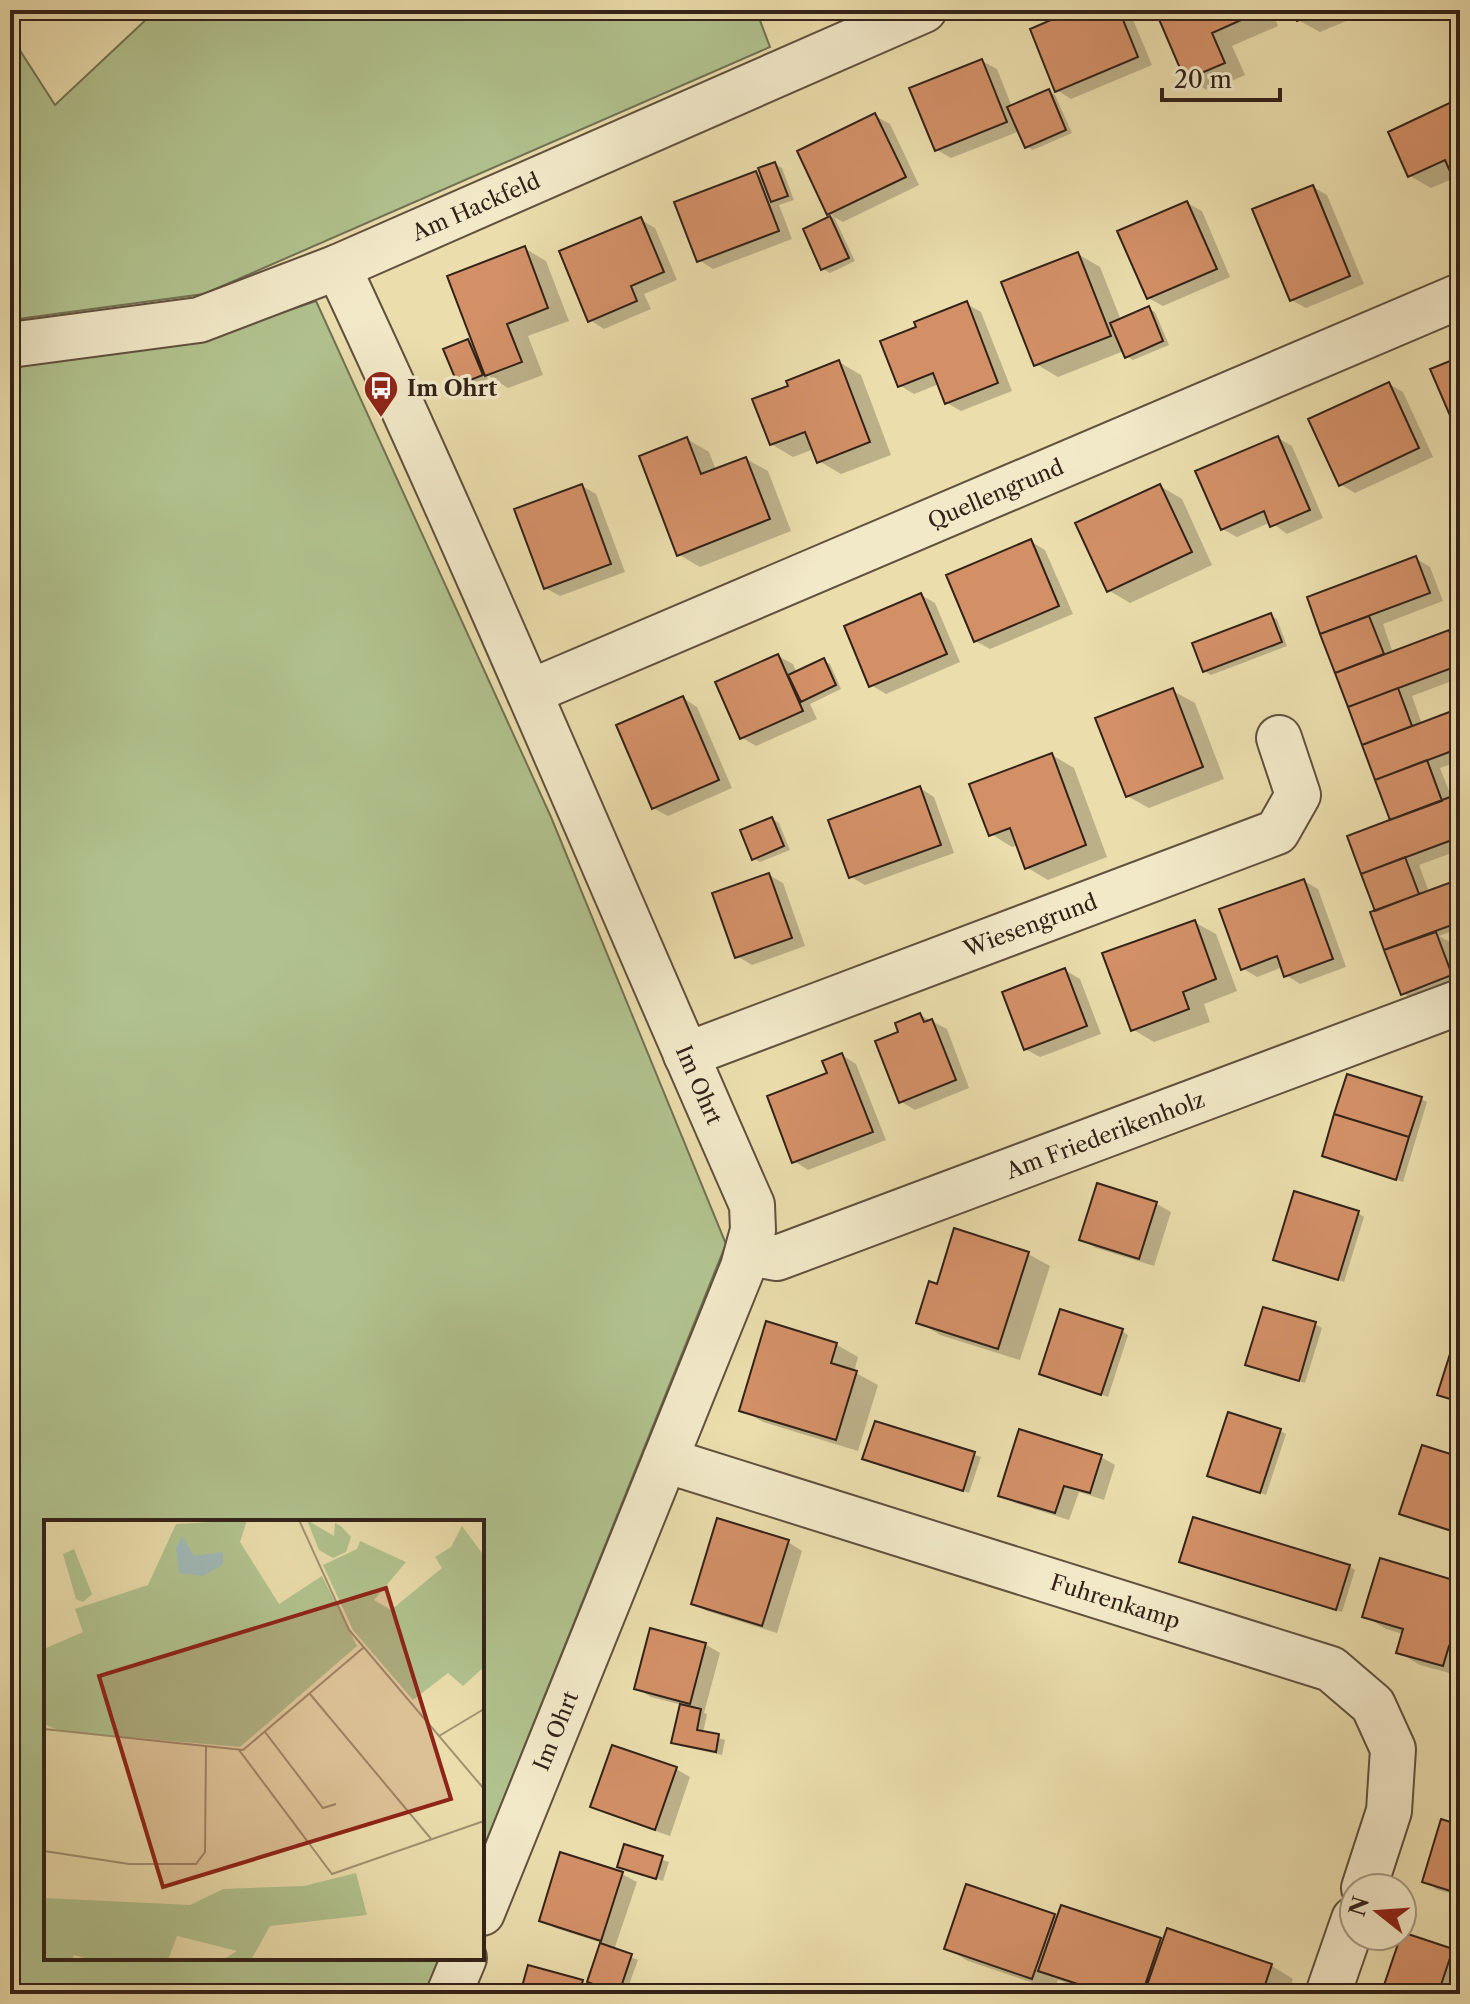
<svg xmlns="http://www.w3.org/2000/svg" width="1470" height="2004" font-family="'Libre Caslon Text',serif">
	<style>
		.green { fill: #b1c28e; stroke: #727254; stroke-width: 2 }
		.shadow { fill: #0003 }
		.building { fill: #d39067; stroke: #332219; stroke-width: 2 }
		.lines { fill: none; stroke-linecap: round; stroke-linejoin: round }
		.minor-casing { stroke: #61513e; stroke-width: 48 }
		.minor { stroke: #f2e9c9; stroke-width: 44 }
		.labels { text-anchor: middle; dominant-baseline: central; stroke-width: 7; stroke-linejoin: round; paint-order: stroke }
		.street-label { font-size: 22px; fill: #332219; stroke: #f2e9c9 }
		.poi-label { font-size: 22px; font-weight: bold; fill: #332219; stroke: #f2e9c9; text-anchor: start }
		.inset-road { fill: none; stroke: #a19271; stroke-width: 2 }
		.view { fill: #8f2418; fill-opacity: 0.15; stroke: #8f2418; stroke-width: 4 }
		.inset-edge { fill: none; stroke: #332219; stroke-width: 4 }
	</style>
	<rect width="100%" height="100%" fill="#ebddac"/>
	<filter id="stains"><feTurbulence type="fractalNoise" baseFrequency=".0025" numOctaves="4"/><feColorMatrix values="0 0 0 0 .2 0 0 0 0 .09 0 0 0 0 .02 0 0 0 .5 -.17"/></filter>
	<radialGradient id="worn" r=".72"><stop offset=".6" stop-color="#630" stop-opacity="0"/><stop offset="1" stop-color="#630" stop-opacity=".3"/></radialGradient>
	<path class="green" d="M149,10H756L770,47L204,294L10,320V35L55,105L151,15Z
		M316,301L551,817L726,1244L482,1852V1522H46V1958H439L425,1994H10V360L222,333Z"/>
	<path class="shadow" d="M1079,10H1129L1152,65L1071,99L1057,90Z
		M1157,10H1271L1278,26L1232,46L1245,75L1209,91L1187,79Z
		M1294,10H1372L1320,32L1298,20Z
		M982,61L997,69L1012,107L1049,91L1055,95L1072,133L1033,150L1026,146L1020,131L951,158L937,150Z
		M1460,100V189L1455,178L1431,188L1410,176Z
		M875,116L890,124L919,185L843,222L834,217L855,261L830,273L823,269L805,230L834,216L829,214Z
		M775,164L782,168L794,200L779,205L792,239L713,269L699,260L756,174L764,178Z
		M1313,187L1327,195L1364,284L1306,308L1291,300Z
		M1187,203L1202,211L1230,277L1163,306L1148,298Z
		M641,220L655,228L677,280L644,294L651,309L604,329L590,320Z
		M524,248L546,261L569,321L528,336L543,375L508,388L487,375L488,379L466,388L460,384L468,341L475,345Z
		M1078,254L1100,267L1121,320L1149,309L1155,312L1169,345L1133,360L1126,356L1124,351L1058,377L1036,364Z
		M967,304L981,312L1012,391L961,411L947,403L939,384L914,394L899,385L918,328Z
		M839,362L861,375L891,455L841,474L819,461L814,449L793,457L771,444L791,387Z
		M1389,384L1403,392L1433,457L1355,493L1340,484Z
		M1278,438L1292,446L1323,518L1287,534L1271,522L1237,537L1222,529Z
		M687,439L709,452L716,470L746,459L768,471L791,531L700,567L678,554Z
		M582,486L596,494L625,572L560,596L545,588Z
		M1160,486L1182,499L1212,565L1130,603L1108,590Z
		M1030,541L1045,550L1073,614L990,649L975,641Z
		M1415,558L1430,567L1443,601L1383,624L1393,653L1449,632L1460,639V678L1412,696L1422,724L1460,710V761L1440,768L1452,799L1460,798V850L1419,865L1429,892L1460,881V928L1439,936L1450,942L1460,969V985L1417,1002L1403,993L1373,913L1377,912L1393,821L1309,598Z
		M921,595L935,603L960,662L886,694L871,685Z
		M1270,616L1277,619L1287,646L1211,675L1204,671Z
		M778,656L793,664L797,673L823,660L830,664L841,689L810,704L817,719L756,746L741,737Z
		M1173,691L1195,703L1224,779L1149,808L1127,796Z
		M683,698L697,707L732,788L668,816L653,808Z
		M1052,755L1074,768L1107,857L1048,880L1026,867L1018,845L1012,847L991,834Z
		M920,788L934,797L954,853L865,885L851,877Z
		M772,819L779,823L790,850L760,862L753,858Z
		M769,875L783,883L805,946L752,965L737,956Z
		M1304,881L1318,889L1346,967L1300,984L1286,975L1283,967L1257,977L1242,968Z
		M1194,922L1216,934L1237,991L1204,1004L1210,1022L1154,1042L1132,1029Z
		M1065,970L1080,979L1101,1034L1040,1057L1025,1049Z
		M920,1015L947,1029L969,1088L915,1110L900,1101L901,1033Z
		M842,1055L856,1064L886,1140L808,1170L794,1161L830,1074Z
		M1421,1099L1427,1102L1403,1182L1324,1155Z
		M1098,1186L1157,1204L1171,1212L1154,1266L1096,1248L1081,1239Z
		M1358,1213L1364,1217L1344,1282L1276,1260Z
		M1028,1254L1050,1266L1020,1360L940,1335L919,1322L939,1286Z
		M768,1324L837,1345L858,1357L854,1372L878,1385L858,1451L763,1422L741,1410Z
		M1315,1324L1322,1328L1305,1383L1248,1364Z
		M1122,1331L1128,1335L1108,1397L1041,1373Z
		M876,1424L981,1457L969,1493L865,1458Z
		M1280,1431L1286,1434L1266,1495L1210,1475Z
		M1101,1457L1115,1465L1104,1500L1079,1492L1069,1520L1015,1503L1000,1495Z
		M1460,1460V1535L1416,1521L1402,1513Z
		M788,1542L802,1551L777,1633L707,1611L693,1603Z
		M1181,1561L1349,1566L1355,1570L1342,1612Z
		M1460,1584V1676L1420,1665L1398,1652L1403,1634L1386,1629L1365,1616Z
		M705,1644L720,1653L704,1713L707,1714L703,1733L725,1740L722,1755L680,1746L674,1742L682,1705L651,1697L636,1688Z
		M676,1769L690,1777L670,1836L607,1814L593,1806Z
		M1460,1827V1896L1438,1890L1424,1881Z
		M625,1847L669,1862L663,1881L619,1866Z
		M622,1874L637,1882L614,1950L638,1960L626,1993L589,1981L602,1943L555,1928L541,1920Z
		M1054,1916L1164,1942L1168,1930L1272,1966L1293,1979L1288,1994H1097L1058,1980L1054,1990L968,1961L946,1948Z
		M1452,1950L1460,1955V1980L1455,1994H1383Z
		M582,1982L597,1990L596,1994H522Z"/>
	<path class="building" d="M1074,10H1119L1138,57L1055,92L1030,29Z
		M1155,10H1256L1257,13L1212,33L1225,63L1185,80Z
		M1292,10H1323L1297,21Z
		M982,59L1007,122L935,151L909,88Z
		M1049,89L1066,130L1025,148L1007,107Z
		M1460,98V194L1445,160L1408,177L1388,132Z
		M875,113L906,177L827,215L797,151Z
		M775,162L788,196L771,202L758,168Z
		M756,171L779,231L697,262L674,202Z
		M1313,185L1350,276L1290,301L1252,209Z
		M1187,201L1217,269L1147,299L1117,231Z
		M830,216L849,258L821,270L803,229Z
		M641,217L664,272L631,286L637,301L588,322L559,251Z
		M525,246L548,308L507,324L522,362L485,376L447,276Z
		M1078,252L1111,336L1034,366L1001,282Z
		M967,301L998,383L945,404L933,373L898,387L880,341L916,327L914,322Z
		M1149,306L1163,341L1125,358L1110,323Z
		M468,339L483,375L458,385L443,349Z
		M1460,357V422L1454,425L1430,369Z
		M839,360L870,442L817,463L805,432L770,445L752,399L788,386L786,381Z
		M1389,382L1419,448L1339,486L1308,419Z
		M1278,436L1310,510L1270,527L1264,511L1221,530L1195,471Z
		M687,437L701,474L746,457L770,519L677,556L639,456Z
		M582,484L611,564L544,589L514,509Z
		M1160,484L1192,552L1107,592L1075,523Z
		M1031,539L1059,606L974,642L946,575Z
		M1416,556L1430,593L1320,634L1307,597Z
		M921,593L947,654L869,687L844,626Z
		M1271,613L1282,642L1203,672L1192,643Z
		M1369,616L1384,654L1335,673L1320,634Z
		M1449,630L1460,665L1348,707L1335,673Z
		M778,654L803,711L740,739L715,682Z
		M824,658L836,685L801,702L788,675Z
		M1173,688L1203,767L1126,797L1095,718Z
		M1398,688L1412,726L1362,745L1348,707Z
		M683,696L719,780L652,809L616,725Z
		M1460,708V748L1375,780L1362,745Z
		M1052,753L1086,845L1025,869L1010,828L989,836L969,784Z
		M1427,760L1442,801L1390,820L1375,780Z
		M920,786L941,845L849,878L828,820Z
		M1458,794L1460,837L1361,874L1347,836Z
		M772,817L784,846L752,860L740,830Z
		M1405,857L1419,894L1375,911L1361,874Z
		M769,873L792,938L735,958L712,893Z
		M1304,879L1333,959L1284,977L1277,956L1241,970L1219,909Z
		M1460,879V922L1384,950L1370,912Z
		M1195,920L1216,979L1183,992L1189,1009L1131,1031L1102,953Z
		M1436,932L1452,975L1401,995L1384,950Z
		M1065,968L1087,1026L1024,1050L1002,992Z
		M920,1013L924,1022L932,1019L956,1080L899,1103L875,1041L898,1032L895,1023Z
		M842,1053L873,1132L792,1163L767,1096L827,1073L822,1061Z
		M1347,1074L1422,1097L1409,1137L1334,1114Z
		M1334,1114L1409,1137L1396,1180L1322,1156Z
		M1097,1183L1157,1202L1139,1259L1079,1240Z
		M1294,1191L1359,1211L1338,1280L1273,1260Z
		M954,1228L1029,1252L998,1349L916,1323L929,1281L937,1284Z
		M1263,1307L1316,1322L1299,1381L1245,1365Z
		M1060,1309L1123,1329L1101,1395L1039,1374Z
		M766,1321L837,1343L831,1363L857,1371L836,1440L739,1411Z
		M1456,1335L1460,1337V1402L1437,1395Z
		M1228,1412L1281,1429L1260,1493L1207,1476Z
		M875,1421L975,1452L963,1491L862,1459Z
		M1019,1429L1102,1455L1090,1493L1064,1486L1055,1513L998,1496Z
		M1422,1445L1460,1457V1515L1455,1532L1399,1514Z
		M1193,1517L1350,1565L1336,1610L1179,1562Z
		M717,1518L789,1540L762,1626L691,1604Z
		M1380,1558L1460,1582V1649L1449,1646L1443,1666L1396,1653L1403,1629L1362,1617Z
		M650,1628L706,1643L690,1704L634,1689Z
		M680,1704L701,1709L697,1730L719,1734L716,1752L671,1743Z
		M612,1745L677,1767L655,1830L590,1807Z
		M1441,1819L1460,1825V1894L1422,1882Z
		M624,1844L663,1856L656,1879L617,1867Z
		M560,1852L623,1872L601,1941L539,1921Z
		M966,1884L1055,1914L1032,1979L944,1949Z
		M1061,1905L1161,1938L1142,1994H1108L1038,1971Z
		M1167,1928L1272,1964L1262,1994H1154L1145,1991Z
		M1402,1932L1453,1949L1438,1994H1381Z
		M600,1943L632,1954L619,1993L587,1982Z
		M528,1965L583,1980L579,1994H520Z"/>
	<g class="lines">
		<g class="minor-casing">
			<g id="minor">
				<path id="s1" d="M338,267C483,577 614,892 752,1205L753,1230L743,1267L482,1913"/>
				<path id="s2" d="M10,345L199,320L338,267L924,10"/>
				<path id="s3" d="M530,692L1460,296"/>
				<path id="s4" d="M686,1055L1277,832L1298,795L1279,738"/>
				<path id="s5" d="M748,1253L777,1258L1460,1002"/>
				<path id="s6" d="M665,1460L1331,1669L1373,1705L1393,1749L1389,1811L1364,1888"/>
				<path d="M449,1994L464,1958"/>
				<path d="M1328,1994L1354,1919"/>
			</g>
		</g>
		<use href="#minor" class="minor"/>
	</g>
	<defs>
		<g id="bus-pin" transform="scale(1.8)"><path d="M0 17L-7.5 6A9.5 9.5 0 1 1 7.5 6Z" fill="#8f2418" stroke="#f2e9c9"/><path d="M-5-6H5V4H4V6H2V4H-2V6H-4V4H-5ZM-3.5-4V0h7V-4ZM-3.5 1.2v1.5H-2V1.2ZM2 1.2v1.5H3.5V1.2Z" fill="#fff"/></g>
	</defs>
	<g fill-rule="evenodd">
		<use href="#bus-pin" x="381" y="388"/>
	</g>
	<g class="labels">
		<g class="street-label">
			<text stroke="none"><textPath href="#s2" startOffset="490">Am Hackfeld</textPath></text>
			<text stroke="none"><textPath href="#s3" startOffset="506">Quellengrund</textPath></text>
			<text stroke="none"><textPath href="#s4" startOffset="368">Wiesengrund</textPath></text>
			<text stroke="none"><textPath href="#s1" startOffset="894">Im Ohrt</textPath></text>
			<text stroke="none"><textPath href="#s5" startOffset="380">Am Friederikenholz</textPath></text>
			<text stroke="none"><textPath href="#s6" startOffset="472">Fuhrenkamp</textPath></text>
			<text transform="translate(556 1731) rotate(-68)">Im Ohrt</text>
		</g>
		<g class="poi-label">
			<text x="407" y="388">Im Ohrt</text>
		</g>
	</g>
	<g transform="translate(44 1520)">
		<rect width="440" height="440" fill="#ebddac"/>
		<path d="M203,0L196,22L235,84L278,56L313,126L196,227L16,211L0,204V129L39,112L31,89L104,65L132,4ZM263,0L290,16L291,3L298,7L307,17L302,32L289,38L275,30ZM418,6L440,36V147L419,166L404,153L369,180L309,110L279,45L313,29L316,21L362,42L330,80L347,90L398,48L391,37L407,27ZM30,29L48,74L39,82L32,79L19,34ZM312,353L323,395L226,406L207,440H178L193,431L133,416L124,440H49L30,435L28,440H0V378L146,385L179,369L260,366Z" fill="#b1c28e"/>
		<path d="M138,16L150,36L179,32V44L159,56L135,53L132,28Z" fill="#9fb8b6"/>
		<path class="inset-road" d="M255,0L305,110L440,269M266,174L388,320M0,209L199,230L319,128M221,212L279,288L292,284M395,216L440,189M195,230L288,354L440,301M0,331L85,344H152L161,332L162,227"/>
		<path class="view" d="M342,68L407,279L119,367L55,156Z"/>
		<rect width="440" height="440" class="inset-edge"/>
	</g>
	<rect width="1470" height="2004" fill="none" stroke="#ebddac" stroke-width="40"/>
	<rect x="12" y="12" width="1446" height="1980" fill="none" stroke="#332219" stroke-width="4"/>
	<rect x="20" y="20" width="1430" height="1964" fill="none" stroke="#332219" stroke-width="2"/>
	<g transform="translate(1378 1912) rotate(287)"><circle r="38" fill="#f2e9c9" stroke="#a69983" stroke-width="2"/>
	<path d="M0-6L14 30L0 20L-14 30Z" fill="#8f2418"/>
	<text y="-12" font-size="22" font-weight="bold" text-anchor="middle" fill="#332219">N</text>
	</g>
	<path d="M1162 88v12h118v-12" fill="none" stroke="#332219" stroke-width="4"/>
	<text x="1174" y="88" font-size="24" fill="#332219" stroke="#f2e9c9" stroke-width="6" paint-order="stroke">20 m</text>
	<rect width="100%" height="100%" filter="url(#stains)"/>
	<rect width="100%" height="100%" fill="url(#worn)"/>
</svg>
